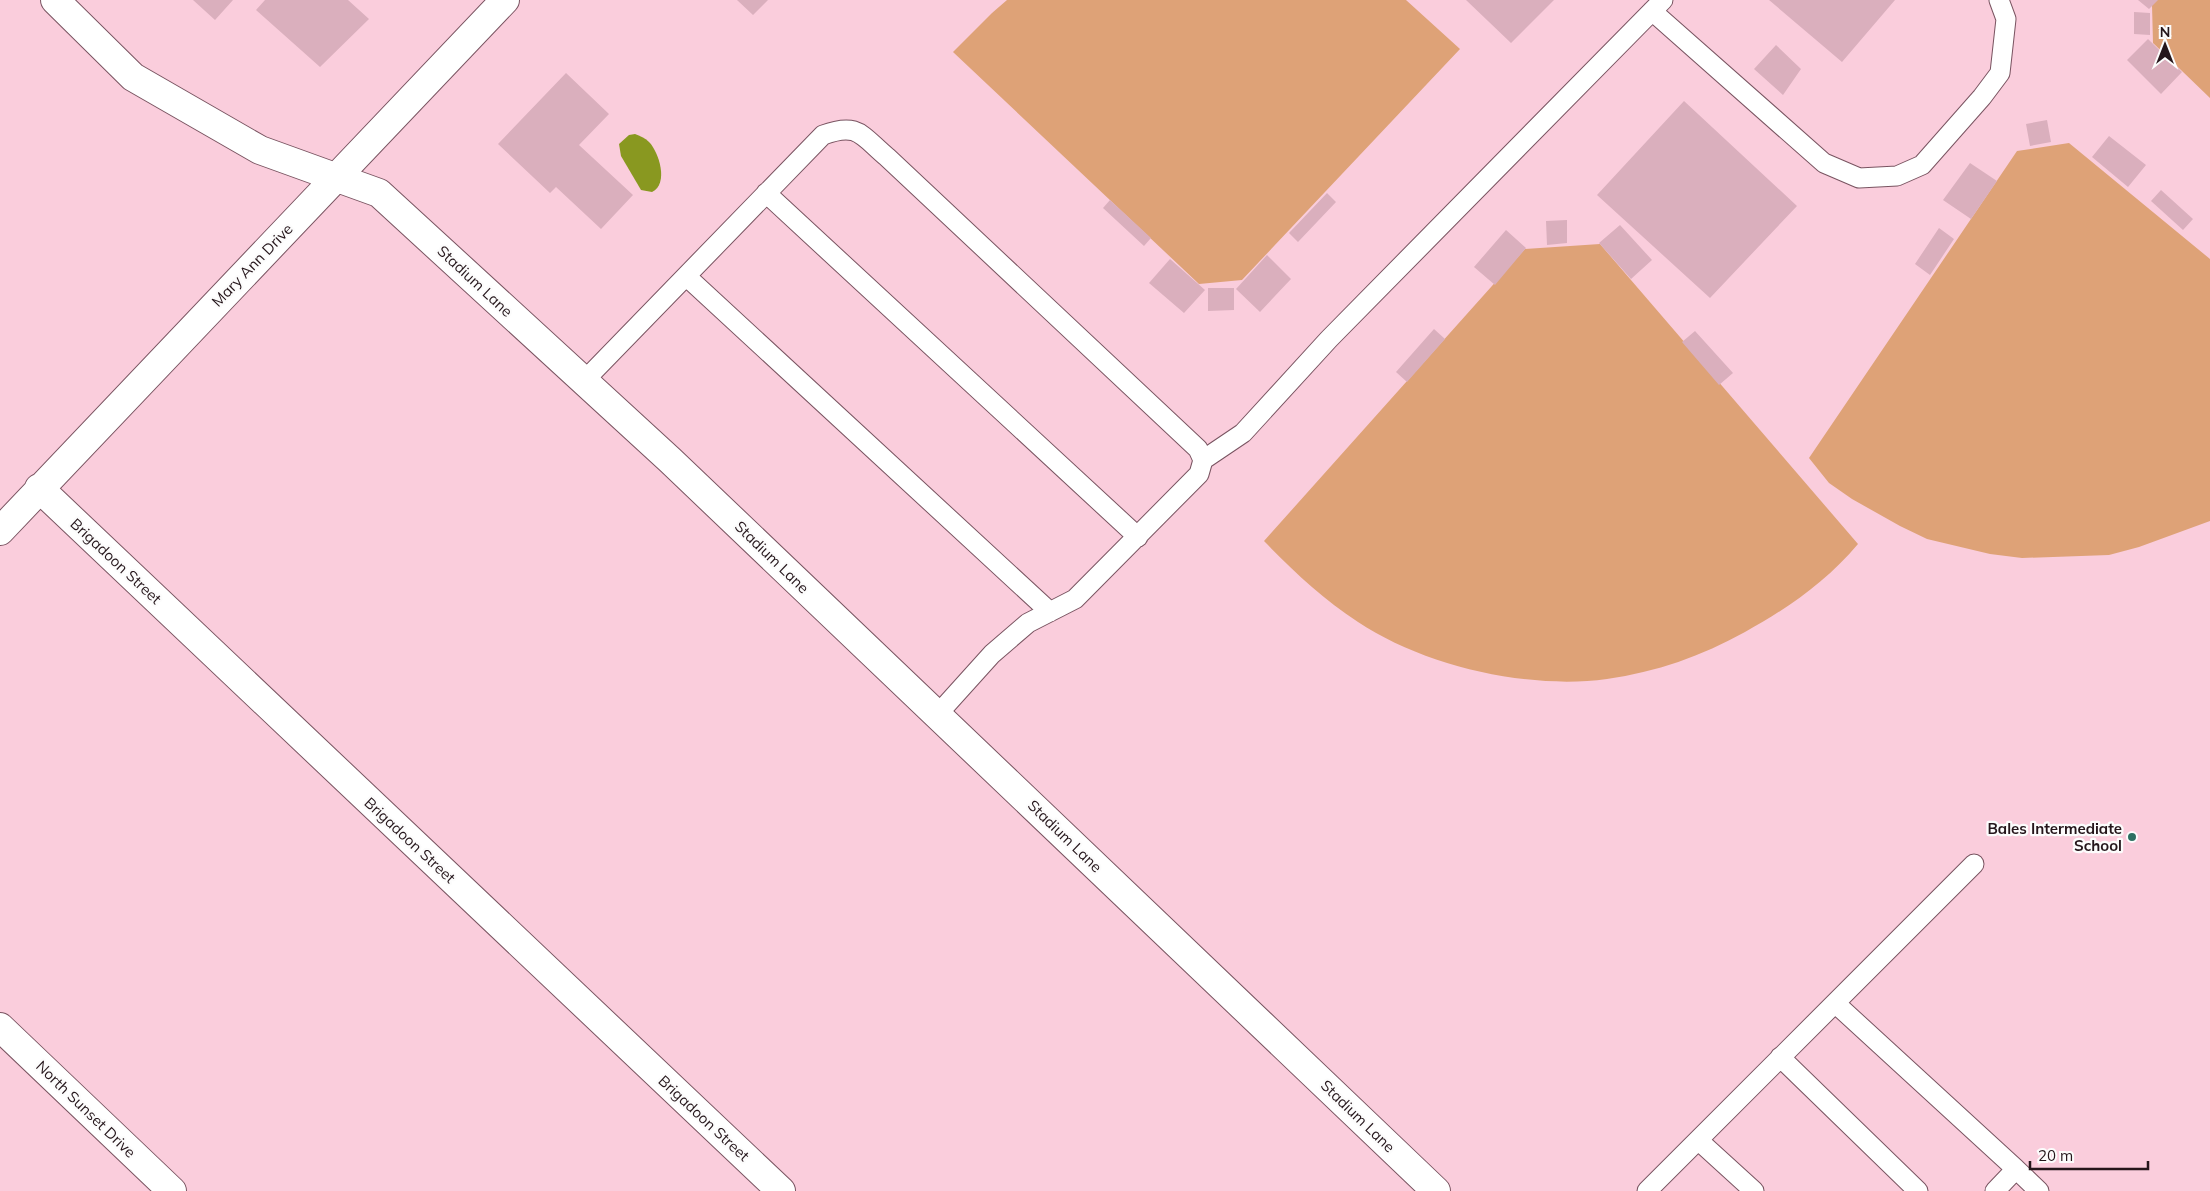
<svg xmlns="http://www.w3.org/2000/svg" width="2210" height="1191" font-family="Mulish,sans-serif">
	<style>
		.green { fill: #dea277 }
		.water { fill: #899820 }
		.building { fill: #daafbd }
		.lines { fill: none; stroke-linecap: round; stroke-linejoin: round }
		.lane-casing { stroke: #795461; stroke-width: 21 }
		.street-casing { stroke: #795461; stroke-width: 30 }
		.lane { stroke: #fff; stroke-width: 19 }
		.street { stroke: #fff; stroke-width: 28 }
		.poi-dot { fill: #2d7062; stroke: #fcfcfc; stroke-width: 2 }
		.labels { text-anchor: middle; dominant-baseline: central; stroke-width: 4.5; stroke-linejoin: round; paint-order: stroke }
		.street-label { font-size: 15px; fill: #25161b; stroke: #fcfcfc }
		.poi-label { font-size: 15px; font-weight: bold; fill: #25161b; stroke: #fcfcfc; text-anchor: end }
	</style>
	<rect width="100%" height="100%" fill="#facddc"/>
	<path class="green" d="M1007,0H1406L1460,49L1242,280L1199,284L953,52L992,13Z
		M2157,0H2210V98L2153,43L2152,5Z
		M2069,143L2210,259V521L2139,547L2109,555L2022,558L1990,554L1927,539L1900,526L1852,499L1829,483L1809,458L2017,151Z
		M1600,244L1858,544C1826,582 1788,608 1745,632C1702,656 1656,672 1607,679C1528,690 1424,666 1358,622C1323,599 1293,571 1264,541L1525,249Z"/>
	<path class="water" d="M635,134C640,136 645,138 649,142C659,152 669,184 652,192L641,190L621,156L619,144L629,135Z"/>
	<path class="building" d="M193,0H233L215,20Z
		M265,0H348L369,19L320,67L256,10Z
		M737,0H768L753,15Z
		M1466,0H1554L1511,43Z
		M1769,0H1895L1842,62Z
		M2138,0H2158L2149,9Z
		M2134,12L2150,13V35L2134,34Z
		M2148,39L2182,72L2161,94L2127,60Z
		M1776,45L1801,69L1783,95L1754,69Z
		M566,73L609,114L579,145L633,195L601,229L556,187L550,193L498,144Z
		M1684,101L1797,206L1710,298L1597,195Z
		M2047,120L2051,142L2030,146L2026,124Z
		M2109,136L2146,165L2128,187L2092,157Z
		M1970,163L1997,181L1971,219L1943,200Z
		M2161,190L2193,219L2183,230L2151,201Z
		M1327,193L1336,202L1298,242L1289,233Z
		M1110,200L1151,238L1144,246L1103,208Z
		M1567,220V243L1547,245L1546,221Z
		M1620,225L1652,260L1631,279L1599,243Z
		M1939,228L1954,239L1930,275L1915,264Z
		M1506,230L1526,248L1495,285L1474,267Z
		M1267,255L1291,279L1260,312L1236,289Z
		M1170,259L1205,290L1184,313L1149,283Z
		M1208,288H1234V310L1208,311Z
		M1434,329L1445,339L1407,382L1396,372Z
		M1695,331L1733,373L1719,385L1682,342Z"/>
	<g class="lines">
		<g class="lane-casing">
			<path id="lane" d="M1652,11L1824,163L1859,178L1897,176L1922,165L1982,97L2000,73L2006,19L1999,0
				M766,193L1138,537
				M686,276L1050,612
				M584,381L823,135C858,122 861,135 887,157L1198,449L1203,460L1199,474L1075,599L1028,623L992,654L937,715
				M1203,460L1243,433L1329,339L1663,0
				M1835,1003L2016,1169L1995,1191
				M1780,1057L1918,1191
				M1698,1140L1754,1191
				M2016,1169L2039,1191
				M1647,1191L1974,864"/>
		</g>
		<g class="street-casing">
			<path id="street" d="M55,0L133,77L260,150L379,193L670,460L1436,1191
				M39,488L781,1191
				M0,531L505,0
				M0,1027L172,1191"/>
		</g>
		<use href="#lane" class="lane"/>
		<use href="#street" class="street"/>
	</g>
	<circle class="poi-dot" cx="2132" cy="837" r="5"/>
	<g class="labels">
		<g class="street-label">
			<text transform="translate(252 265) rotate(-46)">Mary Ann Drive</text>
			<text transform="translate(475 281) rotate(43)">Stadium Lane</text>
			<text transform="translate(772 557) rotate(44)">Stadium Lane</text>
			<text transform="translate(116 561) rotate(43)">Brigadoon Street</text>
			<text transform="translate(1065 836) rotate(44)">Stadium Lane</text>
			<text transform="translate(410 840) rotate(43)">Brigadoon Street</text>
			<text transform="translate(86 1109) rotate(44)">North Sunset Drive</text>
			<text transform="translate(1358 1116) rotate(44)">Stadium Lane</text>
			<text transform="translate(704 1118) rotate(43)">Brigadoon Street</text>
		</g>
		<g class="poi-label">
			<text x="2122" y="828">Bales Intermediate<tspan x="2122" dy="17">School</tspan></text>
		</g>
	</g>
	<g transform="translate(2165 45)" stroke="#fcfcfc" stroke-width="4" paint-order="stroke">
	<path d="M0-4L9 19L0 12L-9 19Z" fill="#25161b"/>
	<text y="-8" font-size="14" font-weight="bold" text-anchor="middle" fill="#25161b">N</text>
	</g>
	<path d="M2030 1161v8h118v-8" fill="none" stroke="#25161b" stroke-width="2.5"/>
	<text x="2038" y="1161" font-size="15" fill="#25161b" stroke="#fcfcfc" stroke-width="4" paint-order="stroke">20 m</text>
</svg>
